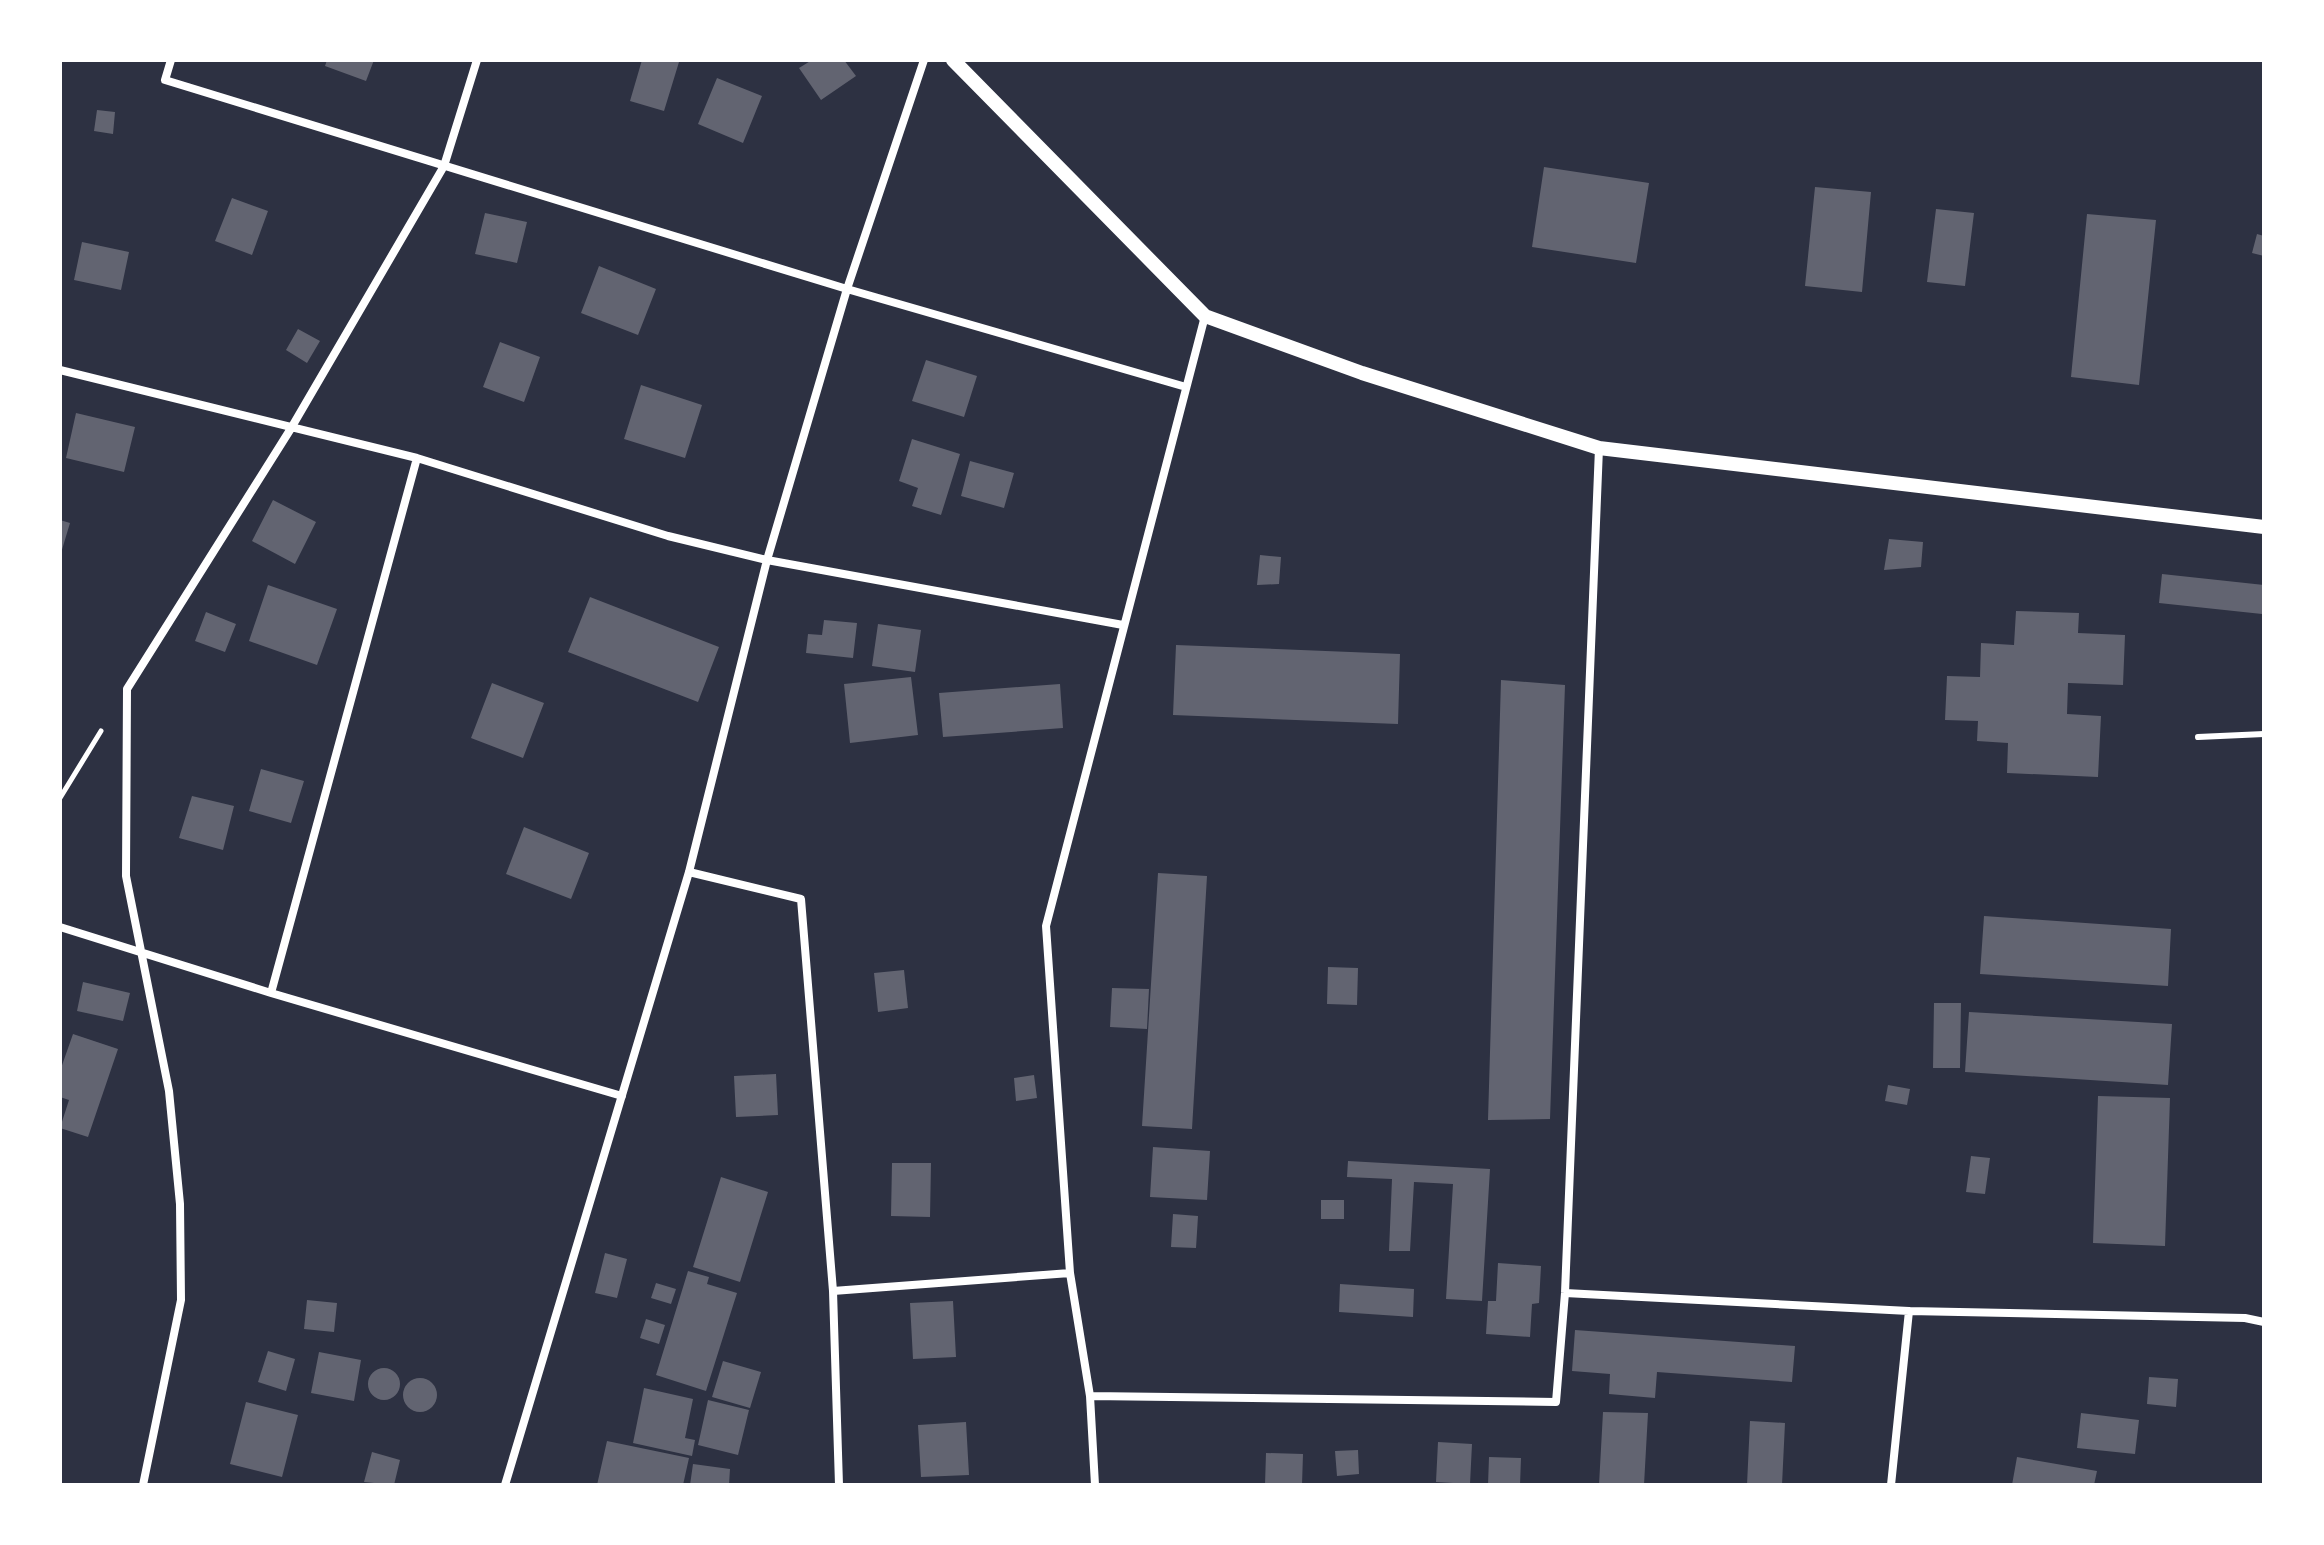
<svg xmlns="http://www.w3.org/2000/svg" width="2324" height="1545" font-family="'IBM Plex Sans',sans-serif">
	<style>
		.building { fill: #626471 }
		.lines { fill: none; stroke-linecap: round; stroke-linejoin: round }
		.path { stroke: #fff; stroke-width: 5 }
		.service { stroke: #fff; stroke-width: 6 }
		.minor { stroke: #fff; stroke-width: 8 }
		.tertiary { stroke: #fff; stroke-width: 14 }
	</style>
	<rect width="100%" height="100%" fill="#2d3142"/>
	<path class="building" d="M327,60H374L366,81L325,66Z
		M642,60L679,62L664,111L630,101Z
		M812,60H844L856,76L821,100L799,68Z
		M717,78L762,96L743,143L698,124Z
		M97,110L115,112L113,134L94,131Z
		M1544,167L1649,183L1636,263L1532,247Z
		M1815,187L1871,192L1862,292L1805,286Z
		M232,198L268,211L252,255L215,241Z
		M1936,209L1974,213L1965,286L1927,282Z
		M485,213L527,222L517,263L475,254Z
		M2087,214L2156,220L2139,385L2071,377Z
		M2257,234L2264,236V256L2252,253Z
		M82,242L129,252L121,290L74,280Z
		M599,266L656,289L638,335L581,313Z
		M298,329L320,341L307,363L286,350Z
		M500,342L540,357L524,402L483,387Z
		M926,360L977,376L964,417L912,401Z
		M641,385L702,405L685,458L624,439Z
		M76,413L135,427L124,472L66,458Z
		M912,439L960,454L941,515L912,506L918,488L899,481Z
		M970,461L1014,473L1004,508L961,496Z
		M273,500L316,522L295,564L252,541Z
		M60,520L70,523L61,553L60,552Z
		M1889,539L1923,542L1921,567L1884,570Z
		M1260,555L1281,557L1279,584L1257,585Z
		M2162,574L2264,585L2262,614L2159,603Z
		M268,585L337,609L317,665L249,641Z
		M590,597L719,647L698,702L568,652Z
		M2016,611L2079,613L2078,633L2125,635L2123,685L2068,683L2067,714L2101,716L2098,777L2007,773L2008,743L1977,741L1978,721L1945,720L1947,676L1980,677L1981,643L2014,645Z
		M206,612L236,624L225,652L195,641Z
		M824,620L857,623L853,658L806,653L808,634L822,635Z
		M878,624L921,630L915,672L872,666Z
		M1176,645L1400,654L1398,724L1173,715Z
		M911,677L918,735L850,743L844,684Z
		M1501,680L1565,685L1550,1119L1488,1120Z
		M492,683L544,703L523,758L471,738Z
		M1060,684L1063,728L943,737L939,693Z
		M261,769L304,781L291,823L249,811Z
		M192,796L234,806L223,850L179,838Z
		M524,827L589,853L571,899L506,874Z
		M1158,873L1207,876L1192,1129L1142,1126Z
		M1984,916L2171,929L2168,986L1980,974Z
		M1328,967L1358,968L1357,1005L1327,1004Z
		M904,970L908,1008L878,1012L874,973Z
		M83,982L130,993L123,1021L77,1011Z
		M1112,988L1149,989L1147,1029L1110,1027Z
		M1934,1003H1961L1960,1068H1933Z
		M1969,1012L2172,1024L2168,1085L1965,1072Z
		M73,1034L118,1049L88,1137L60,1128L69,1100L60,1097V1071Z
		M776,1074L778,1115L736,1117L734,1076Z
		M1034,1075L1037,1098L1016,1101L1014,1078Z
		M1888,1085L1910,1089L1907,1105L1885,1101Z
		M2098,1096L2170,1098L2165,1246L2093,1243Z
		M1153,1147L1210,1151L1207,1200L1150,1197Z
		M1971,1156L1990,1158L1985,1194L1966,1192Z
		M1348,1161L1490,1169L1482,1301L1446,1299L1453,1184L1414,1182L1410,1251H1389L1392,1179L1347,1177Z
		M892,1163H931L930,1217L891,1216Z
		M721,1177L768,1192L740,1282L693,1267Z
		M1321,1200H1344V1219H1321Z
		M1173,1214L1198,1216L1196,1248L1171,1247Z
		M605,1253L627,1259L617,1298L595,1293Z
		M1498,1263L1541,1266L1539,1303L1532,1304L1530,1337L1486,1334L1488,1301H1496Z
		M688,1271L709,1277L707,1284L737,1293L706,1391L656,1375Z
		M656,1283L676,1289L671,1304L651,1298Z
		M1340,1284L1414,1289L1413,1317L1339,1312Z
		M307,1300L337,1303L334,1332L304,1329Z
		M953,1301L956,1357L913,1359L910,1303Z
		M646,1319L665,1325L659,1344L640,1338Z
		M1575,1330L1795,1346L1792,1382L1657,1372L1655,1398L1609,1394L1610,1374L1572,1371Z
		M268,1351L295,1359L286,1391L258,1382Z
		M319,1352L361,1360L354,1401L311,1393Z
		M723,1361L761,1372L750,1408L712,1397Z
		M368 1384a16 16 0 1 1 32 0a16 16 0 1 1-32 0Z
		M2149,1377L2178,1379L2176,1407L2147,1404Z
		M403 1395a17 17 0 1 1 34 0a17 17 0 1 1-34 0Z
		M644,1388L693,1399L685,1438L695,1440L692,1456L633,1443Z
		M708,1400L749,1410L738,1455L698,1445Z
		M246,1402L298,1415L282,1477L230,1464Z
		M1603,1412L1648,1413L1644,1485H1599Z
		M2081,1413L2139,1420L2135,1454L2077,1448Z
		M1750,1421L1785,1423L1782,1485H1747Z
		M966,1422L969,1475L921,1477L918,1425Z
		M607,1441L689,1458L683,1485H597Z
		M1438,1442L1472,1444L1470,1484L1436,1482Z
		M1358,1450L1359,1474L1337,1476L1335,1451Z
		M372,1452L400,1460L394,1485L364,1482Z
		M1266,1453L1303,1454L1302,1485H1265Z
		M1489,1457L1521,1458L1520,1485H1488Z
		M2017,1457L2097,1471L2094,1485H2012Z
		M693,1464L730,1469L729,1485H690Z"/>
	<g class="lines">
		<path class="path" d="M60,798L101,731"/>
		<path class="service" d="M2198,737L2264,734"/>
		<path class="minor" d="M171,60L165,80L847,289L1186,387
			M60,370L417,458L668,536L767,560L1123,625
			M689,872L801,899L833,1291L839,1485
			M60,927L271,993L622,1096
			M271,993L417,458
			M833,1291L1070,1273
			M1565,1293L1909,1311L2245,1318L2264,1322
			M1090,1396L1556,1402L1565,1293L1599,448
			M143,1485L181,1300L180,1204L169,1091L126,876L127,689L290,430L444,166L477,60
			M505,1485L689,872L767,560L847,289L924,60
			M1095,1485L1090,1396L1070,1273L1046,926L1205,316
			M1891,1485L1909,1311"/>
		<path class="tertiary" d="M953,60L1205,316L1362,373L1599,448L2264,527"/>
	</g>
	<rect width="2324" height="1545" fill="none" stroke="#ffffff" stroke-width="124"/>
</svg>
